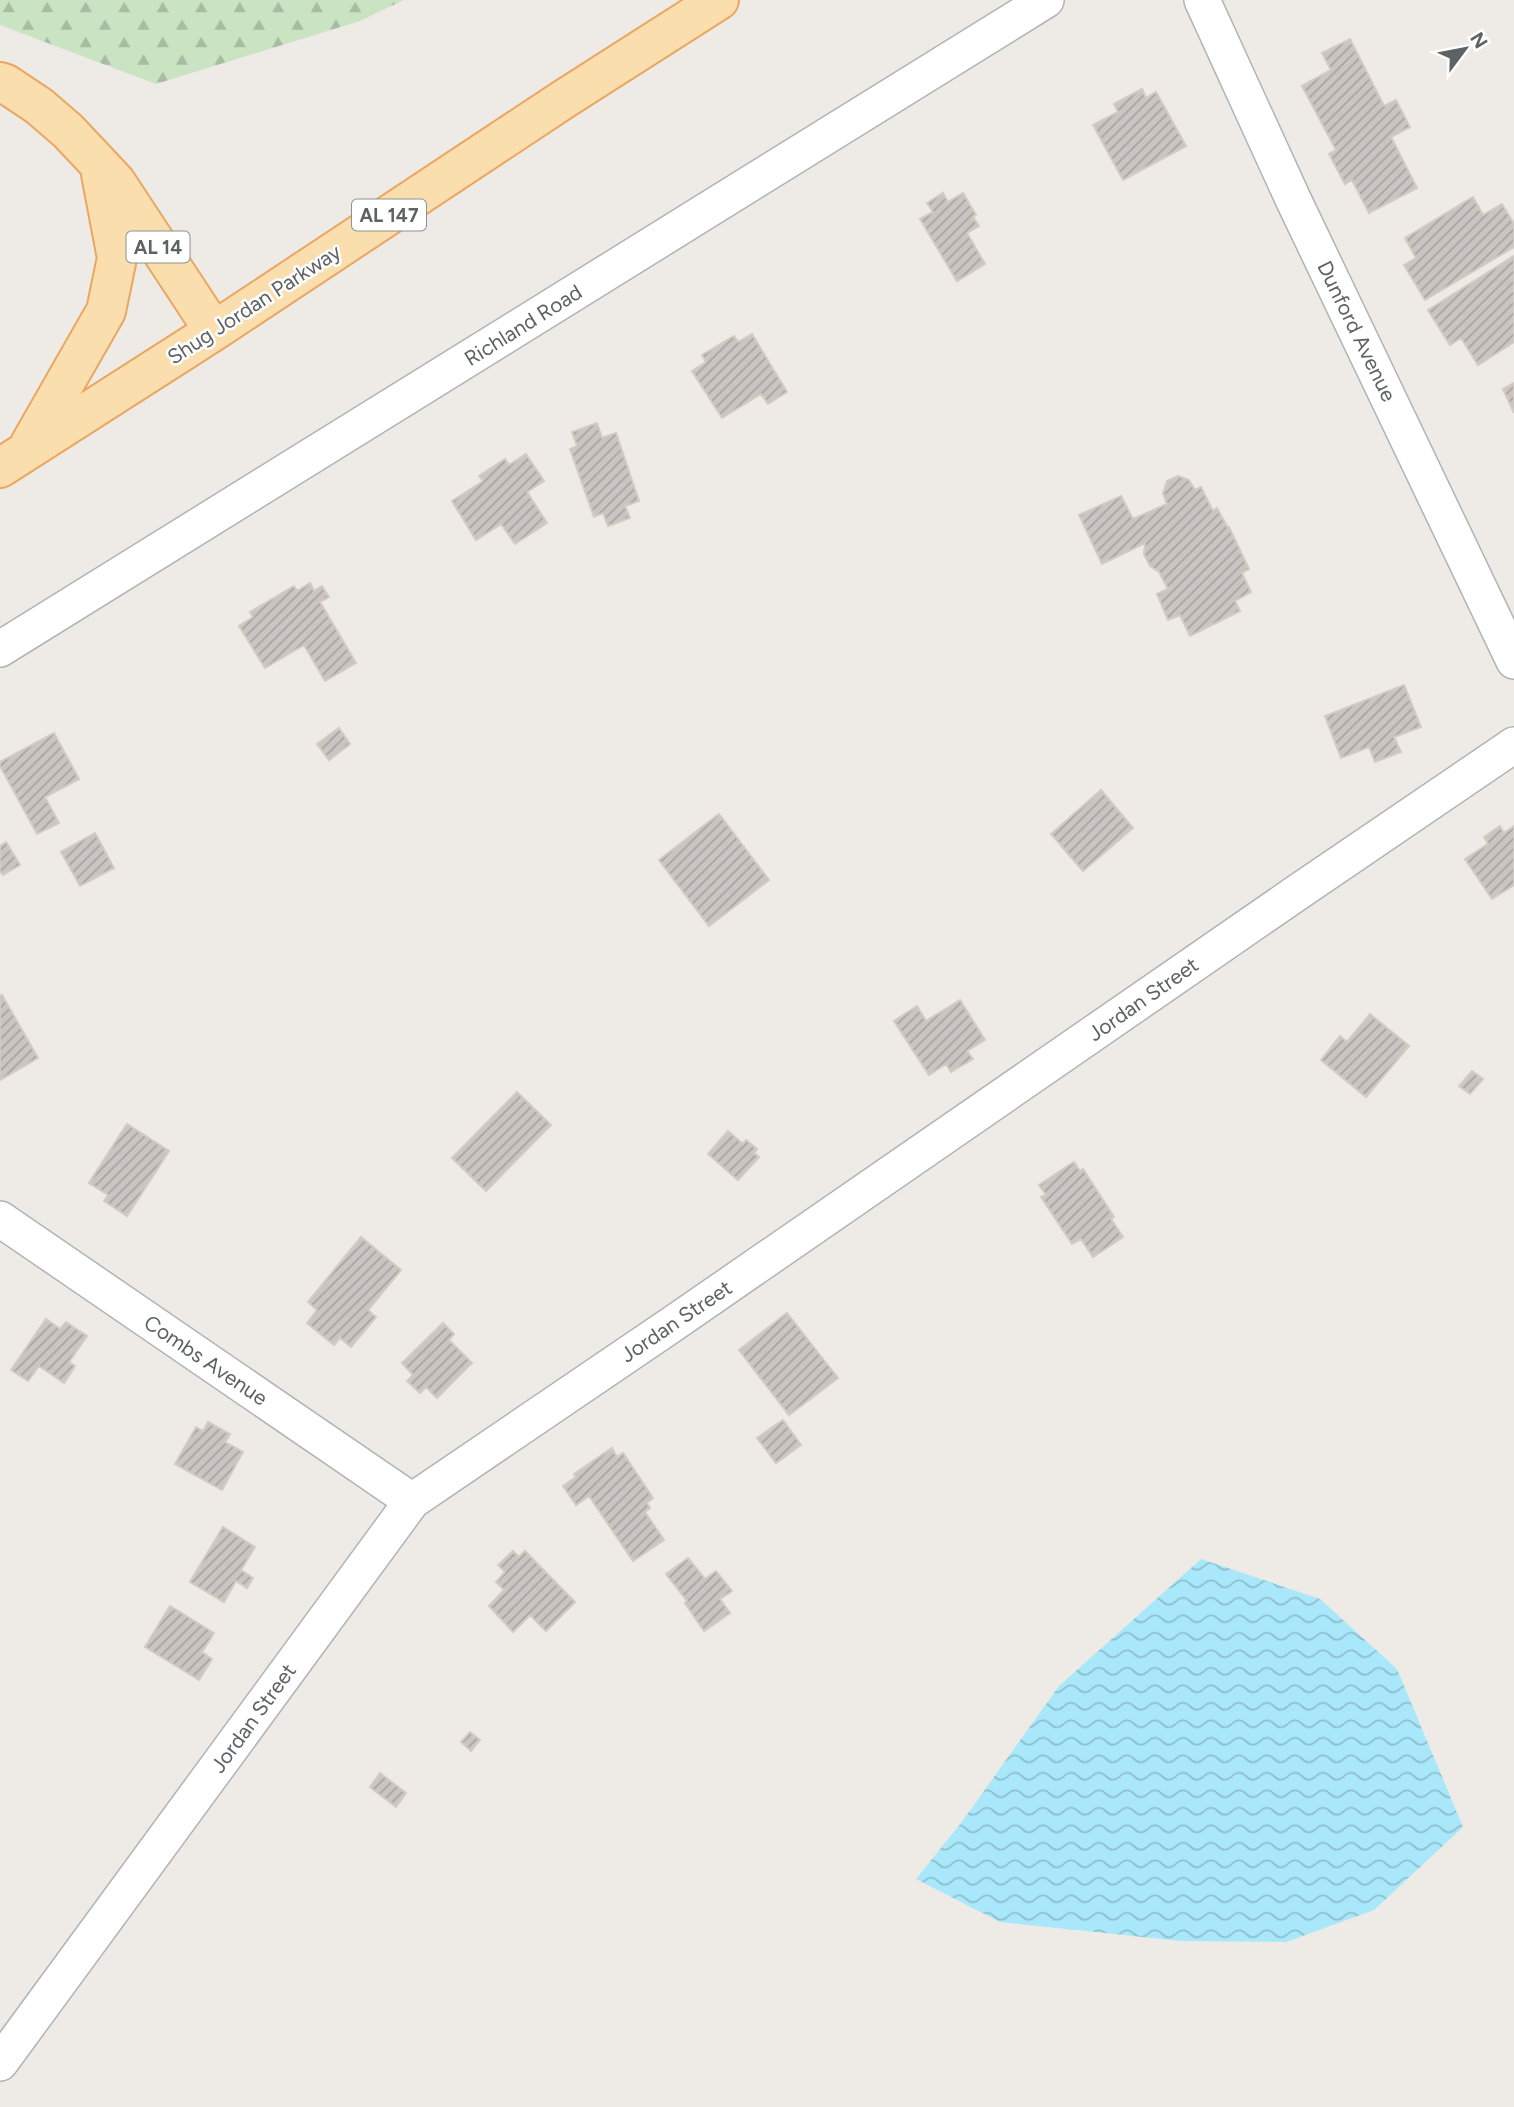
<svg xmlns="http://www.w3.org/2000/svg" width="1514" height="2107" font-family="Figtree,sans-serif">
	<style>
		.forest { fill: url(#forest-firs) }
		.water { fill: url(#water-waves) }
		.building { fill: url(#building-hatch); stroke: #d3cbc3; stroke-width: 2 }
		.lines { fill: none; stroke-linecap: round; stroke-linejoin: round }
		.minor-casing { stroke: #b0b4b6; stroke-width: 38 }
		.major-casing { stroke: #eaa762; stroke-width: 42 }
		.minor { stroke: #fff; stroke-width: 35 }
		.major { stroke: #fbdead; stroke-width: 38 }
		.labels { text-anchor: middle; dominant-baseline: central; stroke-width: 5; stroke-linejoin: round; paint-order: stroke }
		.shield { fill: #fff; stroke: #8e9192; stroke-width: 2 }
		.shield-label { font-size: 19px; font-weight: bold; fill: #5d6264 }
		.street-label { font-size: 21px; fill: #5d6264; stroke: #fff }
	</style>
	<defs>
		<pattern id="forest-firs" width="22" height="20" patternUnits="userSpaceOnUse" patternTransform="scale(1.75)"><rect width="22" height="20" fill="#cae4c3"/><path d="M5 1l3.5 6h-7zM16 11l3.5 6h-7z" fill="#a7bca2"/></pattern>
		<pattern id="water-waves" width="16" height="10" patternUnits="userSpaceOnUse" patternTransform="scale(1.75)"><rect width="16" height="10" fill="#a9e8fa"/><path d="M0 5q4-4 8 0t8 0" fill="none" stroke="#8dbfce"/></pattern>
		<pattern id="building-hatch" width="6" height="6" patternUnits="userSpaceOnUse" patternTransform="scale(1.75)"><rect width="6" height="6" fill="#cac5c1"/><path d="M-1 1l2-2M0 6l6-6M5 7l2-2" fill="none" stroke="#a7a3a0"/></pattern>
	</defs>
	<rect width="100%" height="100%" fill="#eeeae5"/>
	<path class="forest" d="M0,0H404L360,21L156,84L0,25Z"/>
	<path class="water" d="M1201,1559L1320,1599L1397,1669L1463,1827L1374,1910L1286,1942L1181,1941L1000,1922L916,1879L961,1823L1059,1686Z"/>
	<path class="building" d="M1350,39L1384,106L1396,100L1410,127L1391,137L1417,188L1369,213L1352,180L1345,184L1329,154L1336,150L1302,86L1331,70L1322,53Z
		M1142,89L1146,98L1156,92L1186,146L1123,180L1093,125L1118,112L1114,104Z
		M943,193L948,202L963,193L976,215L973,217L979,226L967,233L985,264L957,281L920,219L933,212L927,203Z
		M1473,197L1483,215L1502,204L1514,224V247L1425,300L1404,265L1416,258L1405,238Z
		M1514,256V342L1478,365L1461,338L1450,345L1428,310Z
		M752,334L787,392L768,404L761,394L722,418L692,371L706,362L702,355L734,336L738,342Z
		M1514,383V413L1503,389Z
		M597,423L602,438L616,433L639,501L625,506L630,518L608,526L603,513L594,517L570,449L577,446L572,432Z
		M526,454L544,481L527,492L547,523L515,544L501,524L476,540L452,501L483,481L479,476L505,459L509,465Z
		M1178,476L1189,480L1195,490L1201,487L1213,511L1217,508L1228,528L1229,527L1249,569L1242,573L1251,592L1235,601L1240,611L1190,636L1180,615L1168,620L1157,594L1168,589L1159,572L1150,566L1144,554L1145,543L1102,564L1079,515L1121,496L1133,519L1167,504L1163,493L1167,481Z
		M310,583L314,591L322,586L329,597L320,602L356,663L325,681L304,645L265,668L239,626L253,617L250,612L294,586L297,591Z
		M1404,685L1421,727L1394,737L1401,752L1375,762L1369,747L1341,758L1325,716Z
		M339,728L350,744L329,760L317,744Z
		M54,733L79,779L45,797L59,823L37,834L0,766V762Z
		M1101,790L1133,828L1083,871L1051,834Z
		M719,814L769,880L709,926L659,860Z
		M1500,826L1504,833L1514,826V885L1492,899L1465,859L1488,844L1484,837Z
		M95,833L114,868L80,886L61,852Z
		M6,842L20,865L3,875L0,871V846Z
		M2,995L38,1058L0,1080V996Z
		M960,1000L985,1040L967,1051L973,1059L951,1072L946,1064L929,1075L894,1021L917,1006L926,1021Z
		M1370,1014L1409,1046L1366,1097L1321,1060L1340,1036L1347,1042Z
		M1472,1071L1483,1079L1470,1094L1459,1086Z
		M517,1092L551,1125L486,1191L452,1158Z
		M127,1124L169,1151L127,1216L104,1201L108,1195L89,1183Z
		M728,1131L743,1144L746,1140L757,1149L754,1153L759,1157L738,1180L708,1154Z
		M1074,1162L1080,1171L1083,1169L1114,1217L1111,1219L1123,1237L1093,1257L1081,1239L1072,1244L1041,1197L1046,1195L1039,1185Z
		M361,1237L401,1270L368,1310L376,1317L351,1347L340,1338L334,1345L307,1323L317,1310L308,1302Z
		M787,1313L838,1378L789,1415L739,1350Z
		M46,1319L60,1329L66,1322L87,1336L69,1362L75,1366L64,1383L39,1366L28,1381L11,1370Z
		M443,1323L454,1334L449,1340L472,1363L437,1398L426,1387L420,1393L407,1381L413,1375L402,1363Z
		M783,1420L801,1445L776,1463L757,1438Z
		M208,1422L230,1434L225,1442L243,1452L222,1490L175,1464L196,1427L203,1431Z
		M612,1448L617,1457L623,1453L653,1498L647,1503L650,1508L645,1512L664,1540L633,1561L589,1496L576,1505L563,1486L576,1477L574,1474Z
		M223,1527L255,1547L241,1570L253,1578L247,1588L236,1581L224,1602L190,1582Z
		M513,1551L519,1557L525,1551L575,1602L546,1631L530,1615L513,1632L489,1606L504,1590L496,1582L505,1572L498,1565Z
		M688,1558L705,1579L716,1571L732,1591L720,1599L730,1613L704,1631L685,1603L687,1601L666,1574Z
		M170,1606L214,1633L202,1652L212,1659L199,1680L145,1647Z
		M470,1732L480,1740L471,1751L461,1742Z
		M380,1773L406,1793L396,1807L370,1787Z"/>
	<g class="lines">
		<g class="minor-casing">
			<path id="minor" d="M1202,0L1293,199L1514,661
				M0,649L1046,0
				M0,1219L412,1501
				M0,2063L412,1501L674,1323L1298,892L1514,745"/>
		</g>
		<g class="major-casing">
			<path id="major" d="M0,82L6,84L39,106L68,131L116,182L214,331
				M30,444L106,311L117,258L101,174
				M0,468L214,331L564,99L719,0"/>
		</g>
		<use href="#minor" class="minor"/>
		<use href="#major" class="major"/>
	</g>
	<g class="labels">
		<g class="shield">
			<rect x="352" y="199.5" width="74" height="31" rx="5"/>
			<rect x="126.5" y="231.5" width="63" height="31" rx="5"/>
		</g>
		<g class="shield-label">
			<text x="389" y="215">AL 147</text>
			<text x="158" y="247">AL 14</text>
		</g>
		<g class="street-label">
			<text transform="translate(254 304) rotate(-33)">Shug Jordan Parkway</text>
			<text transform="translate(523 325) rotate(-32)">Richland Road</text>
			<text transform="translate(1357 331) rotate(64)">Dunford Avenue</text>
			<text transform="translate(1143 999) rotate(-35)">Jordan Street</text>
			<text transform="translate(676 1321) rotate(-34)">Jordan Street</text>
			<text transform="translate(206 1360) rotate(34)">Combs Avenue</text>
			<text transform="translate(253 1718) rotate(-54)">Jordan Street</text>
		</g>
	</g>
	<g transform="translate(1465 49) rotate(58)" stroke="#ffffff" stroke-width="5" paint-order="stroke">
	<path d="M0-5L12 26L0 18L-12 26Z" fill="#5d6264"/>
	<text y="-10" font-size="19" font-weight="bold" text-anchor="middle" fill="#5d6264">N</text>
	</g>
</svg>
